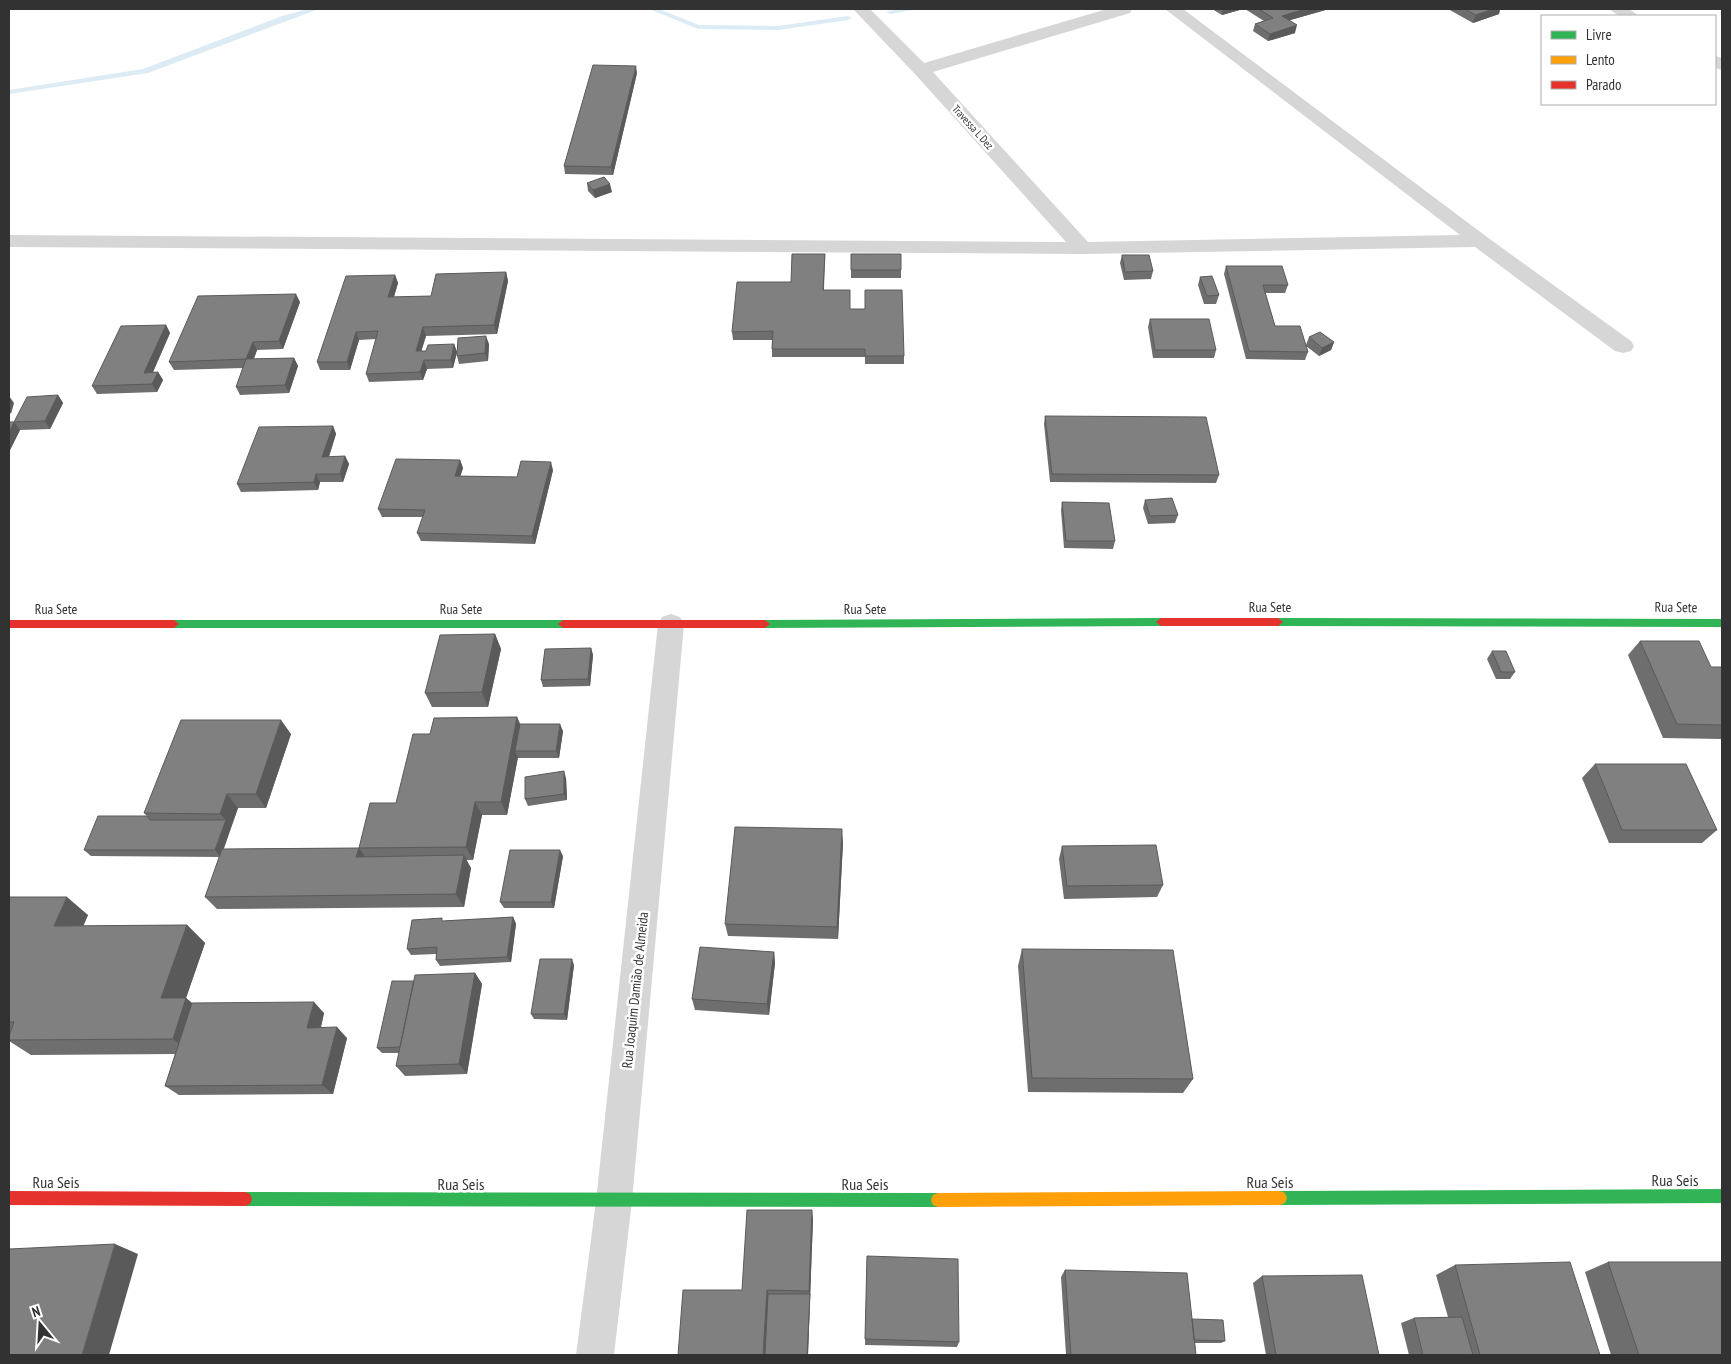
<svg xmlns="http://www.w3.org/2000/svg" width="1731" height="1364" font-family="'PT Sans Narrow',sans-serif">
	<style>
		.lines { fill: none; stroke-linecap: round; stroke-linejoin: round }
		.stream { fill: #dcebf4; fill-rule: evenodd }
		.street { fill: #d6d6d6; fill-rule: evenodd }
		.fast { fill: #30b455; fill-rule: evenodd }
		.slow { fill: #ff9f0a; fill-rule: evenodd }
		.jam { fill: #e5322d; fill-rule: evenodd }
		.wall { fill: #6e6e6e }
		.shaded-wall { fill: #5a5a5a }
		.building { fill: #808080; stroke: #5a5a5a }
		.labels { text-anchor: middle; dominant-baseline: central; stroke-width: 5; stroke-linejoin: round; paint-order: stroke }
		.far-street-label { font-size: 11px; fill: #323232; stroke: #fff }
		.street-label { font-size: 14px; fill: #323232; stroke: #fff }
		.near-street-label { font-size: 16px; fill: #323232; stroke: #fff }
	</style>
	<rect width="100%" height="100%" fill="#fff"/>
	<g class="lines">
		<path class="stream" d="M308,9H319L148,73L9,94V90L143,69L282,16Z
			M649,9H659L699,25L778,26L848,16L852,18L848,20L778,30L698,29Z
			M898,9H918L890,14L886,12Z"/>
		<path class="street" d="M853,9H870L924,63L1107,9H1132L1130,13L933,72L1088,242L1460,235L1165,9H1183L1487,237L1631,341L1634,346L1631,351L1623,353L1615,351L1475,247L1083,254L9,247V235L1066,242L915,74Z
			M1609,9H1629L1639,16H1619Z
			M1715,56L1722,58V70L1715,68Z
			M671,614L680,617L684,624L632,1201L614,1355H576L596,1201L658,624L662,617Z"/>
		<path class="fast" d="M1161,618L1166,622L1161,626L765,628L760,624L765,620Z
			M1278,618L1722,619V627L1278,626L1273,622Z
			M174,620H563L568,624L563,628H174L169,624Z
			M1722,1189V1203L1280,1205L1275,1203L1273,1198L1275,1193L1280,1191Z
			M245,1192L938,1193L943,1195L945,1200L943,1205L938,1207L245,1206L240,1204L238,1199L240,1194Z"/>
		<path class="slow" d="M1280,1191L1285,1193L1287,1198L1285,1203L1280,1205L938,1207L933,1205L931,1200L933,1195L938,1193Z"/>
		<path class="jam" d="M1161,618H1278L1283,622L1278,626H1161L1156,622Z
			M9,620H174L179,624L174,628H9Z
			M563,620H765L770,624L765,628H563L558,624Z
			M9,1191L245,1192L250,1194L252,1199L250,1204L245,1206L9,1205Z"/>
	</g>
	<path class="wall" d="M1212,9H1243L1222,15Z
		M1245,9H1329L1290,20L1295,33L1268,41L1253,31L1255,24L1264,21Z
		M1448,9H1500L1499,14L1473,23Z
		M637,73L613,175L565,174L564,166Z
		M587,183L612,192L595,198L588,191Z
		M825,254L824,290L850,309L904,356V364H865V357H772V340H733L732,332Z
		M851,254H901V278H851Z
		M1122,255L1153,271L1151,279L1124,280L1120,263Z
		M1226,266L1288,285L1285,293H1265L1275,326L1306,345L1309,337L1334,342L1331,350L1319,356L1306,346L1308,352L1305,360L1246,359L1224,274Z
		M506,272L508,281L497,334L426,336L421,351H426L454,344L457,352L453,368L427,369L423,380L369,382L366,374L376,339L359,340L350,370H320L317,362L395,275L398,283L394,297L431,296Z
		M1200,277L1219,295L1216,304H1204L1198,285Z
		M300,302L283,349L257,350L254,359L294,358L298,366L289,393L240,395L236,387L243,368L174,370L169,362Z
		M1150,319L1216,350L1214,358H1153L1148,327Z
		M166,325L170,333L153,372H158L163,380L157,392L97,394L92,386Z
		M489,344L488,361L459,364L457,356Z
		M58,395L63,403L50,429L20,430L9,452L14,422Z
		M1045,416L1219,475L1216,483L1050,482L1044,424Z
		M333,426L336,434L329,457L345,456L349,464L343,482H320L318,490L241,492L237,484Z
		M460,460L463,468L460,476L517,477L553,470L535,544L421,541L417,533L423,517H382L378,509Z
		M1145,500L1178,515L1175,523L1148,524L1143,508Z
		M1062,502L1115,541L1113,549L1064,548L1061,510Z
		M495,634L501,649L488,707H432L425,693Z
		M1640,641L1711,667H1722V739L1663,738L1628,655Z
		M591,648L593,655L590,686L543,687L541,680Z
		M1492,651L1515,672L1510,679H1496L1487,659Z
		M517,717L520,724L563,731L559,758H518V757L507,815H482L473,860H466L471,868L464,907L217,909L205,897L220,857L91,856L84,850L147,816L144,813L291,734L266,808H238L223,849L359,848L396,803L430,734Z
		M1595,764L1717,830L1702,843H1609L1582,778Z
		M566,778L567,800L528,806L525,799Z
		M843,842L838,939L728,936L725,924Z
		M1062,846L1163,885L1157,897L1064,899L1059,859Z
		M563,856L554,908H504L500,902Z
		M9,897L88,915L83,926L187,925L205,943L186,998L192,1003L324,1013L321,1028L347,1038L333,1094L179,1095L165,1086L175,1054L31,1055L9,1041Z
		M513,917L516,924L511,962L440,966L436,960V954L411,955L407,949L444,921Z
		M1022,949L1193,1079L1183,1093L1028,1092L1018,966Z
		M774,952L775,963L769,1015L695,1010L692,999Z
		M574,965L567,1020L534,1019L531,1014Z
		M475,973L482,984L467,1074L405,1076L396,1066L399,1053H382L377,1048L414,981Z
		M813,1218L808,1355H678L742,1290Z
		M867,1256L959,1342L957,1347L865,1345Z
		M1608,1262L1722,1355H1611L1585,1272Z
		M1455,1265L1600,1355H1409L1401,1323L1414,1318L1448,1317L1436,1275Z
		M1065,1270L1192,1319L1225,1341L1221,1343H1195L1196,1355H1066L1061,1277Z
		M1262,1276L1379,1355H1266L1253,1283Z"/>
	<path class="shaded-wall" d="M1223,9H1243L1222,15Z
		M1305,9H1329L1280,23L1282,16Z
		M1493,9H1500L1499,14L1473,23L1476,15Z
		M1297,25L1295,33L1268,41L1270,34Z
		M636,66L637,73L613,175L611,167Z
		M610,184L612,192L595,198L593,190Z
		M506,272L508,281L497,334L494,325Z
		M395,275L398,283L391,306L388,297Z
		M296,294L300,302L283,349L279,341Z
		M166,325L170,333L149,381L144,373Z
		M423,327L426,336L419,359L416,351Z
		M356,332L359,340L350,370L347,362Z
		M486,336L489,344L488,361L485,353Z
		M253,342L257,350L250,368L246,359Z
		M1334,342L1331,350L1319,356L1322,348Z
		M454,344L457,352L453,368L451,360Z
		M294,358L298,366L289,393L285,385Z
		M424,360L427,369L423,380L420,372Z
		M158,372L163,380L157,392L152,384Z
		M58,395L63,403L50,429L45,421Z
		M9,396L14,403L11,414L9,411Z
		M14,422L20,430L9,452V432Z
		M333,426L336,434L326,465L322,457Z
		M345,456L349,464L343,482L340,474Z
		M460,460L463,468L458,484L455,476Z
		M551,462L553,470L535,544L532,536Z
		M316,474L320,482L318,490L314,482Z
		M495,634L501,649L488,707L482,692Z
		M591,648L593,655L590,686L588,679Z
		M517,717L523,731L515,751L518,757L507,815L501,802Z
		M281,720L291,734L266,808L256,794Z
		M560,724L563,731L559,758L556,751Z
		M564,771L566,778L567,800L564,794Z
		M227,794L238,808L221,857L215,850L226,820L220,814Z
		M475,802L482,815L473,860L466,847Z
		M842,829L843,842L838,939L837,927Z
		M359,848L368,861L356,857Z
		M560,850L563,856L554,908L551,902Z
		M464,855L471,868L464,907L456,894Z
		M67,897L88,915L76,943L54,926Z
		M513,917L516,924L511,962L507,957Z
		M187,925L205,943L186,998L205,1014L192,1054L173,1039L161,998Z
		M774,952L775,963L769,1015L767,1004Z
		M572,959L574,965L567,1020L564,1014Z
		M475,973L482,984L467,1074L459,1064Z
		M314,1002L324,1013L318,1038L307,1028Z
		M337,1027L347,1038L333,1094L322,1085Z
		M812,1210L813,1218L808,1355H807Z
		M115,1244L138,1254L109,1355H82Z
		M767,1290L769,1297L766,1355H763Z"/>
	<path class="building" d="M1259,9H1305L1282,16L1297,25L1270,34L1255,24L1273,18Z
		M1465,9H1493L1476,15Z
		M593,65L636,66L611,167L564,166Z
		M604,177L610,184L593,190L587,183Z
		M792,254H825L823,290H850V309H865V290H902L904,356H865V349H772L773,331L732,332L737,282H791Z
		M851,254H901V270H851Z
		M1122,255H1149L1153,271L1125,272Z
		M1226,266H1282L1288,285H1263L1275,326H1300L1308,352L1249,351Z
		M506,272L494,325L423,327L416,351H426L428,345L454,344L451,360H424L420,372L366,374L378,331L356,332L347,362H317L346,276L395,275L388,297L431,296L436,274Z
		M1212,276L1219,295L1207,296L1200,277Z
		M296,294L279,341L253,342L246,359L169,362L198,296Z
		M1150,319H1209L1216,350H1155Z
		M166,325L144,373L158,372L152,384L92,386L121,326Z
		M1320,332L1334,342L1322,348L1309,337Z
		M486,336L485,353L457,356L458,338Z
		M294,358L285,385L236,387L246,359Z
		M58,395L45,421L14,422L27,397Z
		M1045,416L1206,417L1219,475L1052,474Z
		M9,422H14L9,432Z
		M333,426L322,457L345,456L340,474H316L314,482L237,484L259,427Z
		M396,459L460,460L455,476L517,477L521,461L551,462L532,536L417,533L425,510L378,509Z
		M1172,498L1178,515L1150,516L1145,500Z
		M1062,502L1109,503L1115,541H1066Z
		M495,634L482,692L425,693L440,635Z
		M1640,641H1699L1711,667H1722V725L1677,724Z
		M591,648L588,679L541,680L545,649Z
		M1492,651H1506L1515,672H1501Z
		M517,717L501,802H475L466,847L359,848L370,803H396L413,734H430L434,718Z
		M181,720H281L256,794H227L220,814L144,813Z
		M520,724H560L556,751H515Z
		M1595,764H1686L1717,830H1622Z
		M564,771V794L525,799V777Z
		M98,816H147L150,820H226L215,850H84Z
		M735,827L842,829L837,927L725,924Z
		M1156,845L1163,885L1067,886L1062,846Z
		M359,848L356,857L464,855L456,894L205,897L222,849Z
		M510,850H560L551,902H500Z
		M9,897H67L54,926L187,925L161,998H186L173,1039L9,1040V1036L14,1022H9Z
		M513,917L507,957L436,960L437,947L407,949L412,920L442,918V921Z
		M700,947L774,952L767,1004L692,999Z
		M1022,949L1173,950L1193,1079L1032,1078Z
		M540,959H572L564,1014H531Z
		M475,973L459,1064L396,1066L415,975Z
		M392,981H414L400,1047L377,1048Z
		M314,1002L307,1028L337,1027L322,1085L165,1086L192,1003Z
		M747,1210H812L809,1291L767,1290L763,1355H678L683,1290H742Z
		M115,1244L82,1355H9V1249Z
		M867,1256L958,1259L959,1342L865,1339Z
		M1570,1262L1600,1355H1480L1455,1265Z
		M1608,1262H1722V1355H1639Z
		M1065,1270L1187,1273L1196,1355H1071Z
		M1362,1275L1379,1355H1276L1262,1276Z
		M768,1294H810L807,1355H765Z
		M1462,1317L1473,1355H1423L1414,1318Z
		M1192,1319L1223,1320L1225,1341L1194,1340Z"/>
	<g class="labels">
		<g class="far-street-label">
			<text transform="translate(973 127) rotate(48)">Travessa L Dez</text>
		</g>
		<g class="street-label">
			<text x="1270" y="607">Rua Sete</text>
			<text transform="translate(1676 607) rotate(1)">Rua Sete</text>
			<text x="56" y="609">Rua Sete</text>
			<text x="461" y="609">Rua Sete</text>
			<text x="865" y="609">Rua Sete</text>
			<text transform="translate(635 990) rotate(-84)">Rua Joaquim Damião de Almeida</text>
		</g>
		<g class="near-street-label">
			<text x="1675" y="1180">Rua Seis</text>
			<text x="56" y="1182">Rua Seis</text>
			<text x="1270" y="1182">Rua Seis</text>
			<text x="461" y="1184">Rua Seis</text>
			<text x="865" y="1184">Rua Seis</text>
		</g>
	</g>
	<rect width="1731" height="1364" fill="none" stroke="#323232" stroke-width="20"/>
	<rect x="1541" y="15" width="175" height="90" fill="#ffffff" stroke="#adadad"/>
	<rect x="1551" y="31" width="25" height="8" fill="#30b455" stroke="#adadad"/>
	<text x="1586" y="40" font-size="15" fill="#323232">Livre</text>
	<rect x="1551" y="56" width="25" height="8" fill="#ff9f0a" stroke="#adadad"/>
	<text x="1586" y="65" font-size="15" fill="#323232">Lento</text>
	<rect x="1551" y="81" width="25" height="8" fill="#e5322d" stroke="#adadad"/>
	<text x="1586" y="90" font-size="15" fill="#323232">Parado</text>
	<g transform="translate(40 1324) rotate(342)" stroke="#ffffff" stroke-width="4" paint-order="stroke">
	<path d="M0-4L9 19L0 12L-9 19Z" fill="#323232"/>
	<text y="-8" font-size="14" font-weight="bold" text-anchor="middle" fill="#323232">N</text>
	</g>
</svg>
